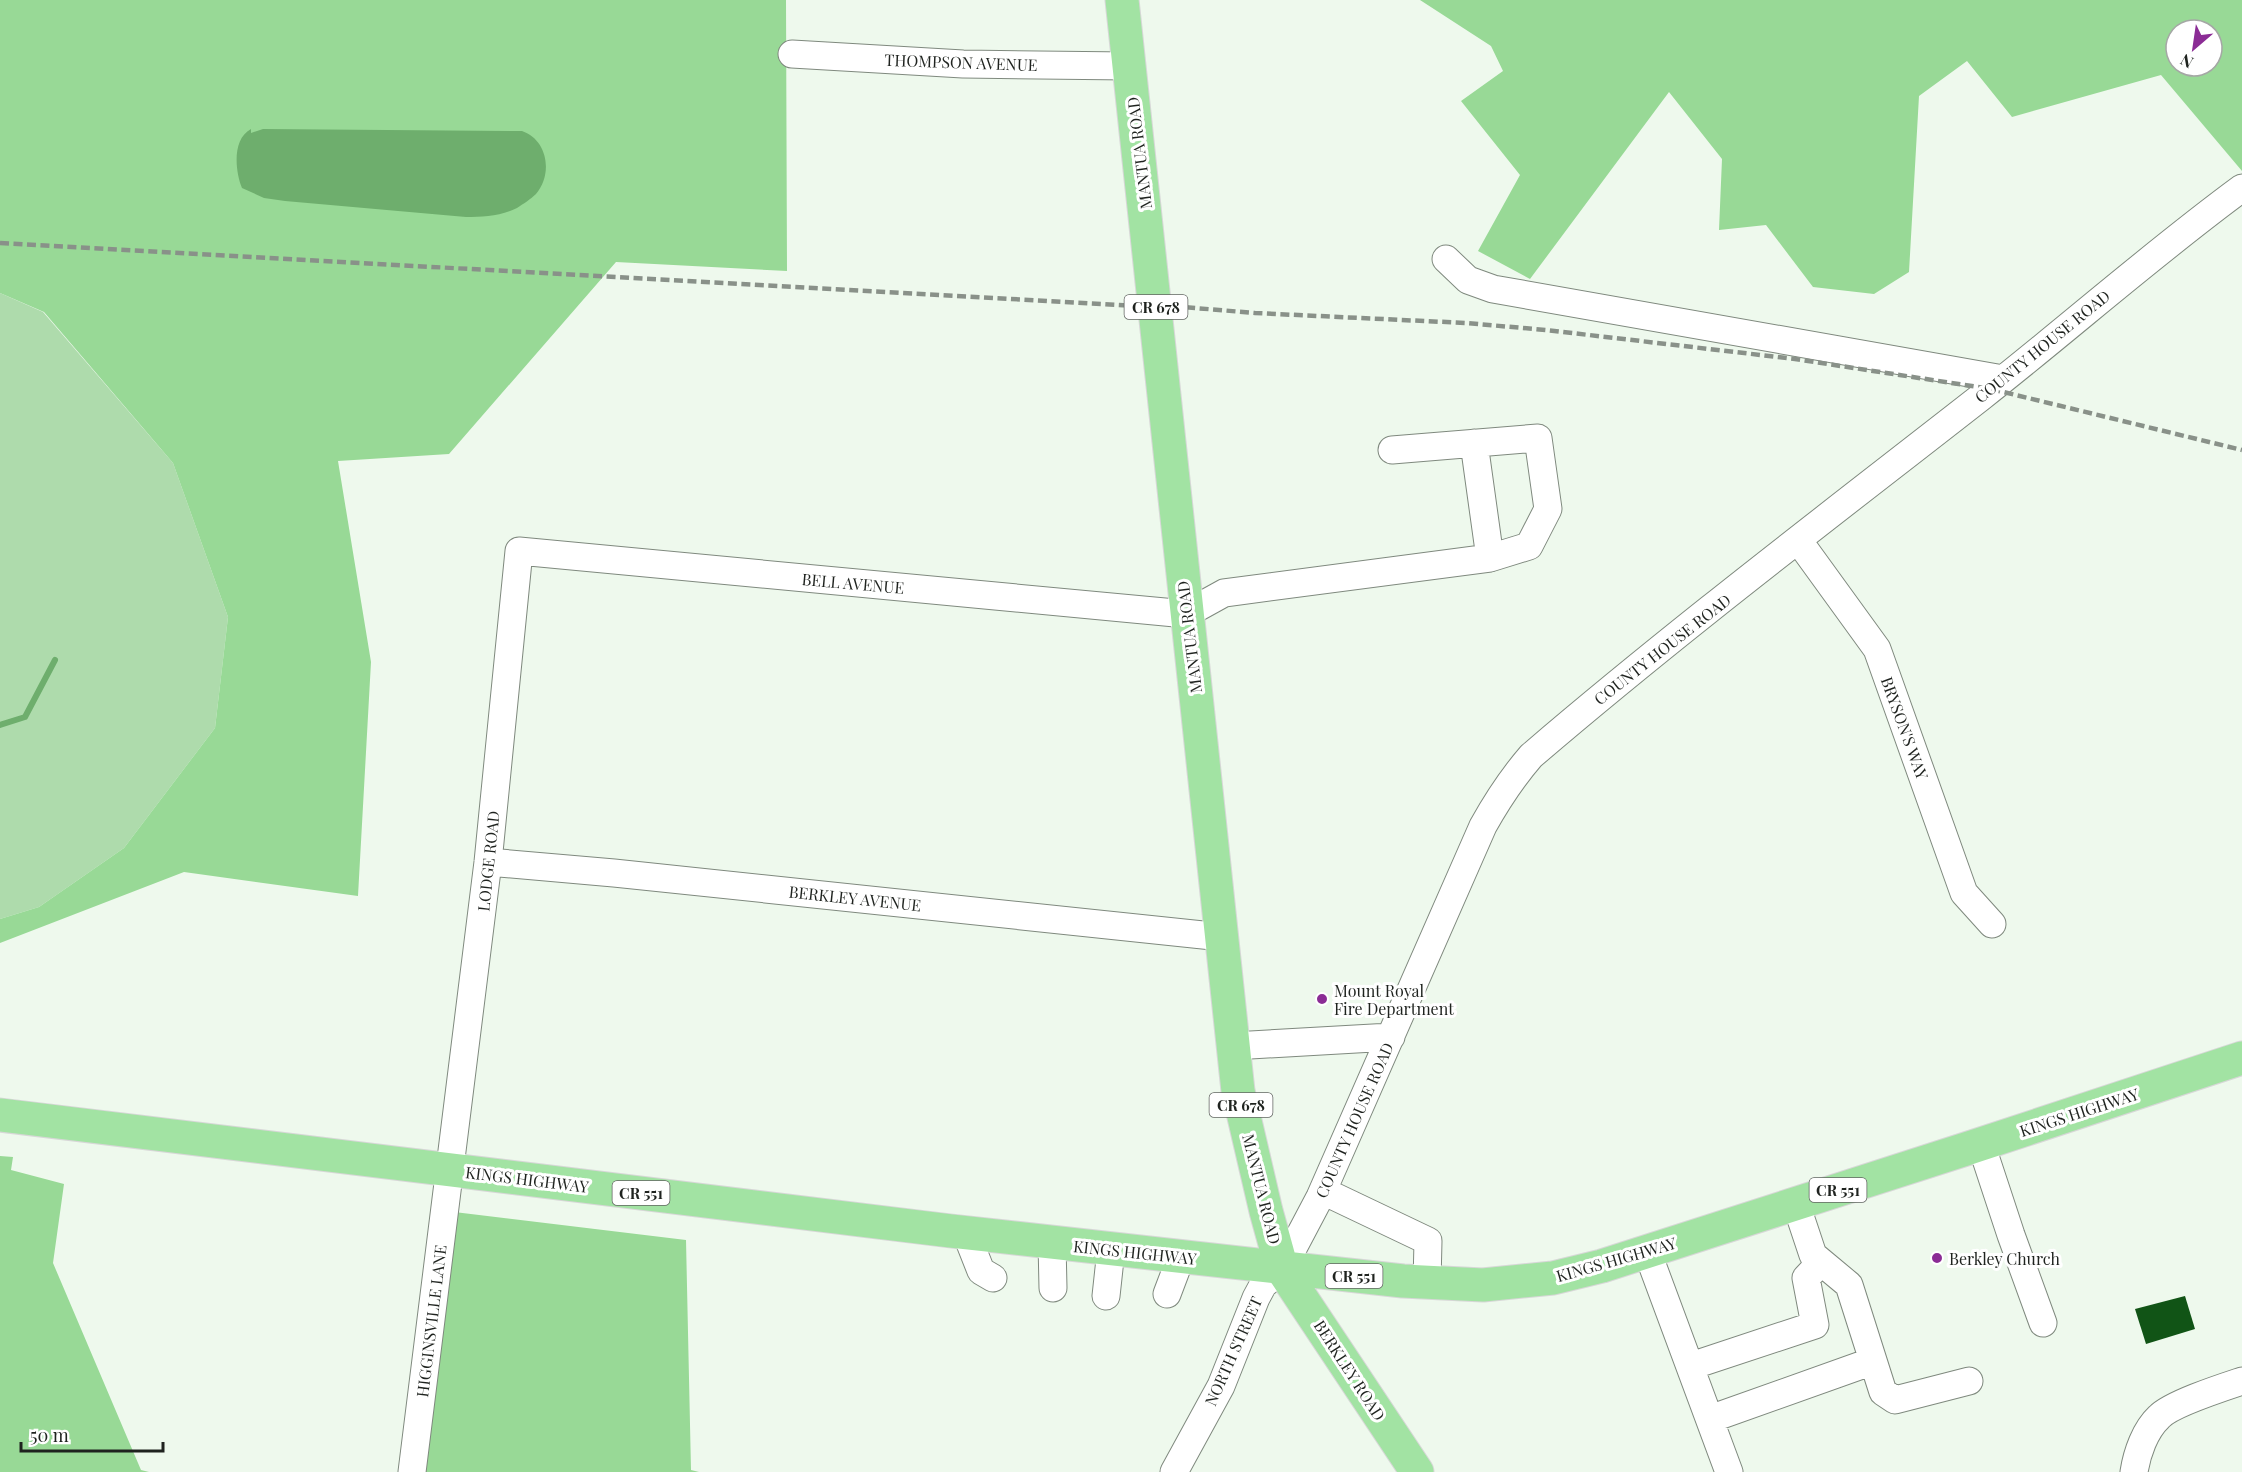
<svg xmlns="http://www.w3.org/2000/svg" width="2242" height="1472" font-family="'Playfair Display',serif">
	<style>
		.green { fill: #aedbac }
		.forest { fill: #98d996; fill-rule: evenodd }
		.water { fill: #6eae6d }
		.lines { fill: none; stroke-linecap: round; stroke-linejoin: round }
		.stream { stroke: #6eae6d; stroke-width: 6 }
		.building { fill: #115416 }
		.minor-casing { stroke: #7f897e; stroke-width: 29 }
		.major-casing { stroke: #d7d7d7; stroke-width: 35 }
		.minor { stroke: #fff; stroke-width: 27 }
		.major { stroke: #a2e3a3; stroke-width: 33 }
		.rail { stroke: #899189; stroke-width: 4.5; stroke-dasharray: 9 4.5; stroke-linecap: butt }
		.poi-dot { fill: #8b2c95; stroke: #fff; stroke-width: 2 }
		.labels { text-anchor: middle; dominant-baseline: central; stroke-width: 6; stroke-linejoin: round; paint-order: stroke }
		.shield { fill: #fff; stroke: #626562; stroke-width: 1.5 }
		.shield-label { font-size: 15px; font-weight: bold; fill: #1f231f }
		.street-label { font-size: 16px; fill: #1f231f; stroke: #fff }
		.poi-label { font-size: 16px; fill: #1f231f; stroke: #fff; text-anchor: start }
	</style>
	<rect width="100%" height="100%" fill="#eef9ed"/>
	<path class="green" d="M0,293L43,312L173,463L228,617L215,728L124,848L39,907L0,919Z"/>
	<path class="forest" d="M0,0H786L787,271L616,262L449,454L338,461L371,662L358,896L184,872L0,943V919L39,907L124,848L215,728L228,617L173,463L44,312L0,293Z
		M1420,0H2242V171L2161,75L2012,117L1967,61L1919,96L1909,272L1874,294L1813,287L1766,225L1719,230L1722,159L1669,92L1530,279L1478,251L1520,175L1461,101L1503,71L1491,46ZM2176,30H2212V66H2176Z
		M0,1156L13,1157L11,1170L64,1184L53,1263L141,1470L149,1472H0Z
		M446,1211L686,1240L691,1470L699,1472H416Z"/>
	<path class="water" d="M251,129V133L263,129L522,131C548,140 553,174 536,194C531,199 523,204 517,208C501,216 483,217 466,217L285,201L264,198L242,188C235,171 232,139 251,129Z"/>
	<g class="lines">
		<path class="stream" d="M0,725L25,717L55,660"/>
	</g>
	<path class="building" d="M2185,1296L2195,1329L2146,1344L2135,1309Z"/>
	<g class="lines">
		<g class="minor-casing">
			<path id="minor" d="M792,54L963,64L1129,66
				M1446,259L1468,280L1493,289L2003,379
				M1474,443L1490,558
				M1798,540L1877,649L1964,893L1992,924
				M488,862L614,873L1222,937
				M1233,1046L1391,1037
				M1981,1144L2011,1235L2043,1323
				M1323,1191L1428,1241L1427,1283
				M1796,1204L1813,1255L1849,1285L1883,1392L1895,1400L1969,1381
				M966,1233L981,1271L993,1278
				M1052,1243L1053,1288
				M1647,1251L1729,1472
				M1167,1294L1181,1257
				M1106,1296L1111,1250
				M1691,1366L1815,1325L1806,1278L1821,1262
				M1710,1419L1873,1361
				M412,1472L488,862L519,551L1186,614L1224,593L1490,558L1529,546L1548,509L1538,438L1392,450
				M1174,1472L1221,1386L1256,1298L1263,1285L1282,1269L1320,1197L1483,826C1497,801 1512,778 1531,756C1677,631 1830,515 1981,397C2069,328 2152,254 2242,188
				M2134,1472C2137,1453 2145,1430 2159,1417C2171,1404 2224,1387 2242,1381"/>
		</g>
		<g class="major-casing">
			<path id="major" d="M1122,0L1238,1091L1266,1211L1282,1269L1417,1472
				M0,1115L951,1231L1403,1281L1483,1285L1553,1278L1602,1266L1969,1148L2242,1058"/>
		</g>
		<use href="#minor" class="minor"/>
		<use href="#major" class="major"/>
		<path class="rail" d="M0,243L1156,307L1171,306L1255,313L1466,323L1546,330L1795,359L1991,389L2242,450"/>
	</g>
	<g class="poi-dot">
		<circle cx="1322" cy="999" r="6"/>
		<circle cx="1937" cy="1258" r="6"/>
	</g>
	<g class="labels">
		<g class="shield">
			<rect x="1124.5" y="295" width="63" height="24" rx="4.5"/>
			<rect x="1209.5" y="1093" width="63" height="24" rx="4.5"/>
			<rect x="1809.5" y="1178" width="57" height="24" rx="4.5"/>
			<rect x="612.5" y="1181" width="57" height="24" rx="4.5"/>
			<rect x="1325.5" y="1264" width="57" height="24" rx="4.5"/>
		</g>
		<g class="shield-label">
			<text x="1156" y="307">CR 678</text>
			<text x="1241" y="1105">CR 678</text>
			<text x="1838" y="1190">CR 551</text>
			<text x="641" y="1193">CR 551</text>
			<text x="1354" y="1276">CR 551</text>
		</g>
		<g class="street-label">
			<text transform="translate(961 62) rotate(2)">THOMPSON AVENUE</text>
			<text transform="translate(1139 153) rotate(-97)">MANTUA ROAD</text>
			<text transform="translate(2042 346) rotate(-39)">COUNTY HOUSE ROAD</text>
			<text transform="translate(853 583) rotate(5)">BELL AVENUE</text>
			<text transform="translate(1189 637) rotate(-97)">MANTUA ROAD</text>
			<text transform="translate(1662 649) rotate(-38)">COUNTY HOUSE ROAD</text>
			<text transform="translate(1905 728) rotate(70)">BRYSON'S WAY</text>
			<text transform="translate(488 861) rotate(-84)">LODGE ROAD</text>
			<text transform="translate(855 898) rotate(6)">BERKLEY AVENUE</text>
			<text transform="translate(2079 1112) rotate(-18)">KINGS HIGHWAY</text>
			<text transform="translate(1354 1120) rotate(-66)">COUNTY HOUSE ROAD</text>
			<text transform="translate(527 1179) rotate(7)">KINGS HIGHWAY</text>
			<text transform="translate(1262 1189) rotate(76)">MANTUA ROAD</text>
			<text transform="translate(1135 1252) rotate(6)">KINGS HIGHWAY</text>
			<text transform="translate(1616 1259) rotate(-16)">KINGS HIGHWAY</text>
			<text transform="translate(431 1321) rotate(-83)">HIGGINSVILLE LANE</text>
			<text transform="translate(1233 1351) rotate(-66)">NORTH STREET</text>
			<text transform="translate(1350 1370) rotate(57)">BERKLEY ROAD</text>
		</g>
		<g class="poi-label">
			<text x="1334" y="990">Mount Royal<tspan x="1334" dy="18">Fire Department</tspan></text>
			<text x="1949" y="1258">Berkley Church</text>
		</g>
	</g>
	<g transform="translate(2194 48) rotate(209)"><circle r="28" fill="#ffffff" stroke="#a5a7a5" stroke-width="1.5"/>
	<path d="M0-4.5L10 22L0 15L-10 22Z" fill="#8b2c95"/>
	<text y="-9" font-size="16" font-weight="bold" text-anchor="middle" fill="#1f231f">N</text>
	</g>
	<path d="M21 1442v9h142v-9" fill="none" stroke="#1f231f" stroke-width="3"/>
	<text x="30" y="1442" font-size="18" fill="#1f231f" stroke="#ffffff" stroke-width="4.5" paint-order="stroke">50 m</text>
</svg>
